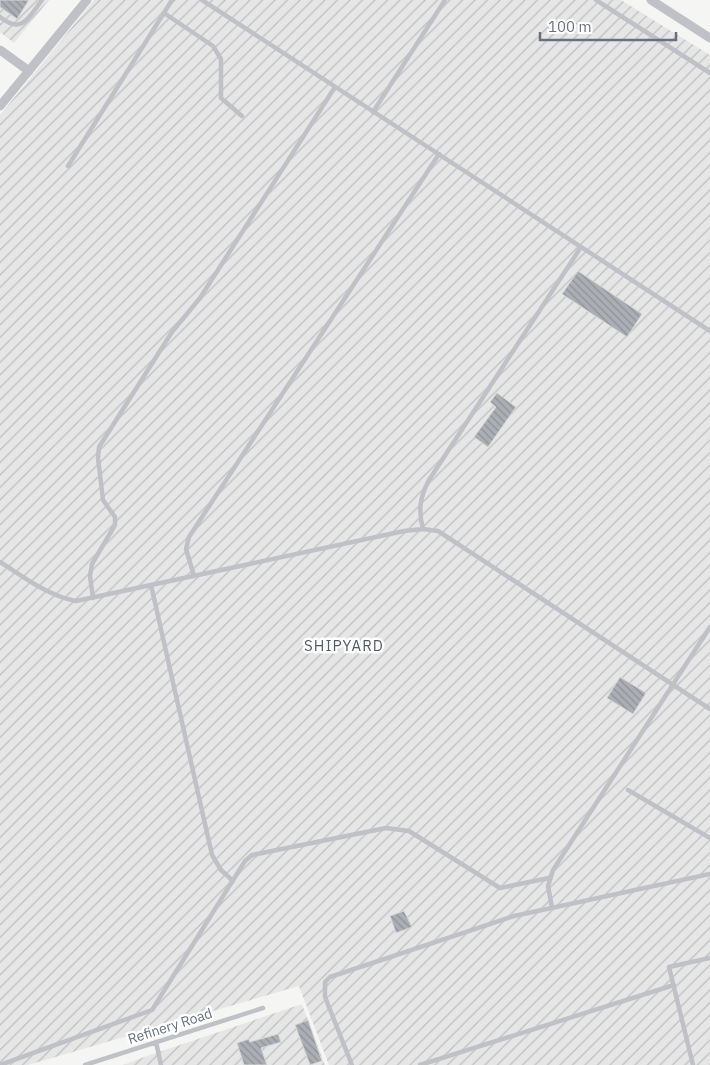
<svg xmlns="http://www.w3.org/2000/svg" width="710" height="1065" font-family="'IBM Plex Sans',sans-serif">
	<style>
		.industrial { fill: url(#industrial-furrows) }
		.building { fill: url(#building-back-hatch); stroke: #d7d7d5 }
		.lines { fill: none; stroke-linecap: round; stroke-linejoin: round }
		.service { stroke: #c0c1c6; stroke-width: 4.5 }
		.minor { stroke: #c0c1c6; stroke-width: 9 }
		.labels { text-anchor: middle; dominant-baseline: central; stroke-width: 5; stroke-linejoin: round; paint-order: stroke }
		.street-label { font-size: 14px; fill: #697080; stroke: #fff }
		.neighbourhood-label { font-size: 15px; letter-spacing: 1px; fill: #555b66; stroke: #fff }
	</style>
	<defs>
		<pattern id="industrial-furrows" width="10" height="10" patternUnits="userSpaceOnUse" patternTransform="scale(1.25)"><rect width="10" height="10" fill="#e6e6e6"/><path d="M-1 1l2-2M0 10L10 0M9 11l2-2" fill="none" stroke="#bebfc0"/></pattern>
		<pattern id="building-back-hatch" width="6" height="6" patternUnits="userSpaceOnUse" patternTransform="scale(1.25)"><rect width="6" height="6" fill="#abafb5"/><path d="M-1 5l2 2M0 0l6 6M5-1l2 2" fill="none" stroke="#8f9398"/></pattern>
	</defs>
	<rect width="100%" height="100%" fill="#f5f6f3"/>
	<path class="industrial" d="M0,0H49L14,43L0,32Z
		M94,0H621L710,55V1065H329L299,986L28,1065H0V115Z
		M302,1004L325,1065H123L144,1057Z"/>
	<path class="building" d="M0,0H29L17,19L0,7Z
		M578,271L642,314L627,337L562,294Z
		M497,393L516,407L488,447L474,437L496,407L490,402Z
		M620,677L646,693L633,714L607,698Z
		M404,911L412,927L396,933L390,916Z
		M308,1020L322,1061L310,1065L295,1025Z
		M278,1034L281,1042L261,1048L267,1065H244L237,1043L249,1039L250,1042Z"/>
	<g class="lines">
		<path class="service" d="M202,0L710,331
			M596,0L710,73
			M164,13L213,46L221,59V98L242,116
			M0,17C22,35 29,17 42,0
			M373,112L445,0
			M68,166L172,0
			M423,529C418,510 420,497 429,480L581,247
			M0,562C24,577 48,596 76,601L404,531L423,529L438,531L710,709
			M194,576L186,549L189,537L439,154
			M151,585L212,855L221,870L233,881
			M93,598L90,576L92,564L115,525V517L103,500L98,458L99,447L172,332L200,298L335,87
			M628,790L710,838
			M552,908L548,886L553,870L710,627
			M156,1042L161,1065
			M0,1065L152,1010L245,861L252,855L386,828L409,831L500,888L549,878
			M85,1065L263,1008
			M352,1065L325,997V982L330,977L514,916L710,874
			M420,1065L674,985
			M693,1065L669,967L710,958"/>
		<path class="minor" d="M651,0L710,38
			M0,50L29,71
			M0,106L87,0"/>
	</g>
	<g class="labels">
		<g class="street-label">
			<text transform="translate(170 1026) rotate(-18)">Refinery Road</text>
		</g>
		<g class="neighbourhood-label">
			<text x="344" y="645">SHIPYARD</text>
		</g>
	</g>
	<path d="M540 32v8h136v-8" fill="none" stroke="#697080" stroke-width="2.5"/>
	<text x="548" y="32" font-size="15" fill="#697080" stroke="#ffffff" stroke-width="4" paint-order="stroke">100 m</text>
</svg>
